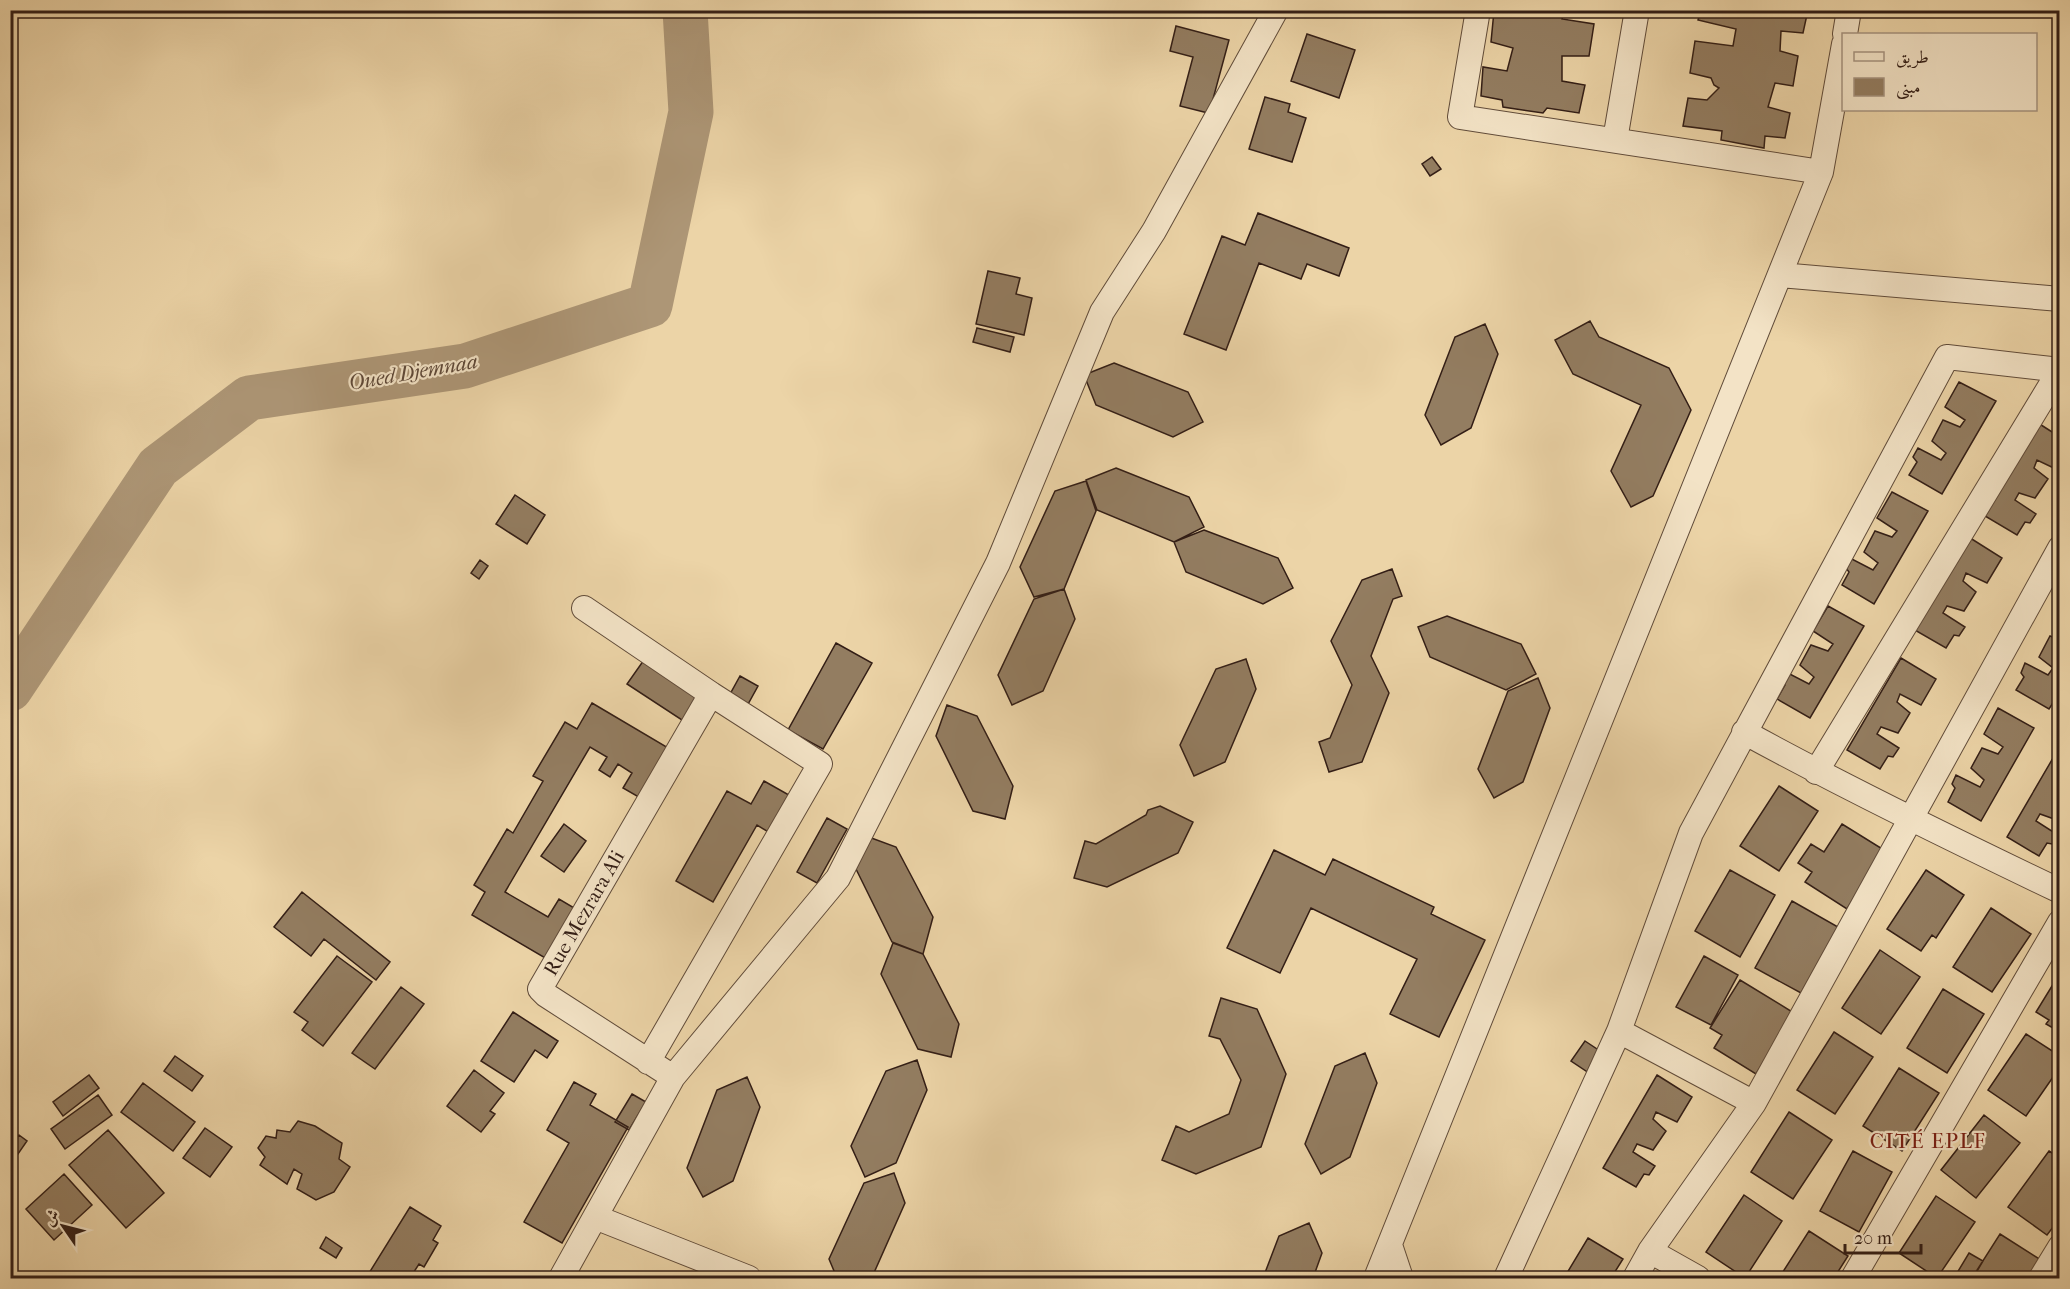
<svg xmlns="http://www.w3.org/2000/svg" width="2070" height="1289" font-family="'IM FELL French Canon',Amiri,serif">
	<style>
		.lines { fill: none; stroke-linecap: round; stroke-linejoin: round }
		.river { stroke: #ad9676; stroke-width: 45 }
		.building { fill: #937d61; stroke: #331e16; stroke-width: 1.5 }
		.minor-casing { stroke: #614c3a; stroke-width: 26 }
		.minor { stroke: #f3e3c6; stroke-width: 24 }
		.labels { text-anchor: middle; dominant-baseline: central; stroke-width: 4.5; stroke-linejoin: round; paint-order: stroke }
		.street-label { font-size: 20px; fill: #331e16; stroke: #f3e3c6 }
		.water-label { font-size: 21px; font-style: italic; fill: #5e4838; stroke: #f3e3c6 }
		.neighbourhood-label { font-size: 21px; letter-spacing: 1.5px; fill: #7a1f14; stroke: #f3e3c6 }
	</style>
	<rect width="100%" height="100%" fill="#ecd4a7"/>
	<filter id="stains"><feTurbulence type="fractalNoise" baseFrequency=".00333" numOctaves="4"/><feColorMatrix values="0 0 0 0 .2 0 0 0 0 .09 0 0 0 0 .02 0 0 0 .5 -.17"/></filter>
	<radialGradient id="worn" r=".72"><stop offset=".6" stop-color="#630" stop-opacity="0"/><stop offset="1" stop-color="#630" stop-opacity=".3"/></radialGradient>
	<g class="lines">
		<path class="river" d="M10,689L158,467L249,398L465,366L650,305L691,112L685,10"/>
	</g>
	<path class="building" d="M1518,10H1564L1562,19L1594,24L1589,56H1562V81L1585,85L1579,113L1547,108L1543,113L1503,107L1502,100L1481,96L1483,67L1507,71L1513,48L1491,42L1494,11L1518,14Z
		M1701,10H1808L1803,33L1781,31L1780,51L1798,56L1793,86L1775,83L1768,107L1790,113L1785,138L1765,136L1764,148L1721,140L1722,131L1683,126L1688,98L1707,100L1719,88L1714,85L1711,78L1690,73L1695,41L1733,46L1736,29L1698,20Z
		M1176,26L1229,40L1213,99L1212,114L1180,106L1193,57L1170,51Z
		M1307,34L1355,50L1339,98L1291,81Z
		M1265,97L1290,104L1288,112L1306,118L1292,162L1249,149Z
		M1432,157L1441,169L1430,176L1422,164Z
		M1258,213L1349,248L1339,276L1307,264L1301,279L1259,263L1226,350L1184,334L1222,236L1245,245Z
		M988,271L1020,278L1016,294L1032,298L1024,335L976,324Z
		M1590,321L1599,337L1669,368L1691,410L1653,496L1631,507L1611,471L1641,405L1573,374L1555,340Z
		M1485,324L1498,354L1471,428L1441,445L1425,415L1455,337Z
		M977,328L1014,337L1010,352L973,342Z
		M1114,363L1188,392L1203,422L1173,437L1096,405L1084,375Z
		M1959,382L1996,401L1942,494L1909,475L1917,462L1913,457L1918,448L1941,460L1946,453L1932,441L1943,420L1960,427L1965,420L1945,407Z
		M2038,423L2060,437V468L2058,470L2037,460L2034,468L2048,479L2035,498L2019,493L2015,500L2036,514L2030,523L2025,522L2017,535L1985,516Z
		M1116,468L1189,497L1204,527L1174,542L1097,510L1086,480Z
		M1086,481L1096,511L1064,589L1034,597L1020,567L1055,491Z
		M1892,492L1928,511L1874,604L1842,585L1849,572L1846,568L1850,558L1873,570L1878,563L1864,552L1875,531L1892,537L1897,531L1877,518Z
		M515,495L545,515L527,544L496,524Z
		M1204,530L1278,558L1293,588L1263,604L1186,572L1174,542Z
		M1967,536L2002,558L1987,583L1966,573L1963,581L1976,592L1964,611L1947,606L1943,613L1965,627L1959,636L1954,635L1946,648L1913,629Z
		M480,560L488,566L479,579L471,573Z
		M1392,569L1402,596L1393,599L1371,656L1389,693L1362,762L1329,772L1319,742L1330,738L1352,685L1331,641L1362,580Z
		M1064,589L1075,619L1043,691L1012,705L998,675L1034,599Z
		M1828,606L1864,626L1810,718L1777,699L1785,685L1782,682L1786,672L1809,684L1814,677L1800,665L1811,645L1828,651L1833,644L1813,631Z
		M1447,616L1521,644L1536,674L1506,690L1430,657L1418,627Z
		M2050,636L2060,640V692L2049,709L2016,690L2024,677L2021,673L2025,663L2048,675L2053,668L2039,657Z
		M836,643L872,663L823,749L788,730Z
		M646,657L706,696L688,724L627,684Z
		M1901,658L1936,679L1921,705L1900,694L1897,702L1910,713L1898,733L1881,727L1877,734L1899,748L1893,757L1888,756L1880,769L1847,750Z
		M1246,659L1256,689L1225,762L1194,776L1180,745L1216,669Z
		M740,676L758,686L747,706L729,696Z
		M1538,678L1550,708L1523,782L1494,798L1478,769L1508,691Z
		M592,703L670,749L649,803L623,788L632,773L618,764L610,777L599,770L607,757L590,747L505,892L548,917L559,899L581,912L552,962L472,915L485,892L474,885L507,829L513,833L543,781L533,776L565,722L577,729Z
		M947,705L977,716L1013,786L1005,819L973,811L936,736Z
		M1998,708L2034,728L1981,821L1948,802L1955,788L1952,784L1956,775L1980,787L1984,780L1971,768L1982,748L1998,754L2003,747L1984,734Z
		M2060,746V781L2056,789L2060,792V816L2057,820L2040,814L2036,821L2058,835L2052,844L2047,843L2039,856L2007,837Z
		M764,781L796,799L775,836L757,825L713,902L676,881L727,791L751,804Z
		M1779,786L1818,811L1779,871L1740,846Z
		M1160,806L1193,822L1178,853L1107,887L1074,878L1085,841L1096,844L1146,815L1148,810Z
		M827,818L847,829L817,883L797,872Z
		M564,824L586,841L564,872L541,856Z
		M1842,824L1884,850L1847,909L1805,882L1812,872L1798,863L1811,844L1824,852Z
		M866,836L896,847L933,917L923,954L892,942L855,867Z
		M1274,850L1325,875L1333,859L1434,907L1431,914L1485,940L1439,1037L1390,1014L1417,959L1311,908L1280,973L1227,948Z
		M1730,870L1775,895L1740,957L1695,931Z
		M1926,870L1964,895L1936,938L1932,935L1921,951L1887,929Z
		M302,892L390,962L376,980L324,939L311,956L274,927Z
		M1792,901L1838,927L1801,993L1755,968Z
		M1991,908L2031,934L1992,992L1953,967Z
		M893,943L923,954L959,1024L951,1057L918,1049L881,974Z
		M1880,950L1920,977L1881,1034L1842,1008Z
		M337,956L372,982L323,1046L302,1030L308,1022L294,1012Z
		M1704,956L1738,975L1711,1025L1676,1007Z
		M2060,973V1032L2046,1024L2049,1020L2036,1012Z
		M1740,980L1794,1013L1756,1074L1714,1048L1722,1035L1710,1028Z
		M401,987L424,1004L375,1069L352,1053Z
		M1943,989L1984,1014L1947,1073L1907,1048Z
		M1221,998L1257,1009L1286,1074L1261,1147L1196,1174L1162,1160L1176,1126L1189,1132L1229,1114L1241,1080L1220,1039L1209,1036Z
		M513,1012L558,1041L547,1058L535,1050L514,1082L481,1061Z
		M1834,1032L1873,1057L1835,1114L1797,1090Z
		M2026,1034L2060,1056V1067L2026,1116L1988,1090Z
		M1585,1041L1606,1055L1592,1075L1571,1061Z
		M1365,1053L1377,1083L1350,1157L1321,1174L1305,1144L1335,1066Z
		M175,1056L203,1076L192,1091L164,1071Z
		M917,1060L927,1090L896,1163L865,1177L851,1146L886,1071Z
		M1899,1068L1939,1093L1902,1151L1863,1126Z
		M474,1070L504,1093L490,1111L495,1114L481,1132L447,1106Z
		M89,1075L99,1088L63,1116L53,1102Z
		M1657,1075L1692,1097L1677,1122L1656,1112L1653,1119L1666,1131L1653,1150L1637,1144L1633,1152L1655,1166L1649,1175L1644,1174L1636,1187L1603,1168Z
		M747,1077L760,1107L733,1181L703,1197L687,1168L717,1090Z
		M574,1082L596,1094L590,1105L628,1127L562,1243L524,1222L569,1143L547,1130Z
		M143,1083L195,1122L173,1151L121,1112Z
		M632,1094L646,1102L629,1130L615,1122Z
		M98,1095L112,1115L65,1149L51,1129Z
		M1789,1112L1832,1140L1793,1199L1751,1172Z
		M1984,1115L2020,1143L1976,1198L1941,1170Z
		M298,1121L315,1126L342,1143L339,1159L350,1167L334,1192L316,1200L297,1189L302,1174L294,1169L287,1184L260,1165L265,1157L258,1148L266,1136L276,1138L277,1130L290,1132Z
		M205,1128L232,1147L210,1177L183,1158Z
		M108,1130L164,1193L126,1228L69,1165Z
		M19,1135L27,1141L18,1154L10,1147Z
		M1853,1151L1892,1172L1859,1232L1820,1211Z
		M2049,1151L2060,1158V1218L2047,1235L2008,1207Z
		M894,1173L905,1203L873,1275L866,1278H837L829,1259L864,1183Z
		M64,1174L92,1205L54,1240L26,1209Z
		M1744,1195L1782,1221L1745,1278L1706,1252Z
		M1936,1196L1975,1222L1937,1278L1899,1253Z
		M410,1207L441,1226L433,1240L438,1243L424,1267L419,1264L410,1278H366Z
		M1309,1223L1322,1253L1313,1278H1263L1279,1236Z
		M1809,1231L1848,1256L1834,1278H1779Z
		M2000,1234L2041,1260L2029,1278H1972Z
		M326,1237L342,1248L336,1258L320,1248Z
		M1588,1238L1623,1259L1611,1278H1596L1587,1274L1585,1278H1564Z
		M1969,1253L1983,1261L1973,1278H1954Z"/>
	<g class="lines">
		<g class="minor-casing">
			<path id="minor" d="M1478,10L1460,117L1821,172
				M1845,34L1849,10
				M1615,140L1637,10
				M1780,275L2060,299
				M1744,732C1848,789 1953,840 2060,891
				M1816,772L2060,370
				M1619,1031L1754,1103
				M648,1062L820,764L711,694
				M673,1077L838,878L998,563L1102,312L1154,231L1276,10
				M595,1217L749,1278
				M1390,1245L1401,1278
				M1650,1251L1698,1278
				M561,1278L673,1077L546,995L540,989L711,694L584,608
				M1376,1278L1821,172L1844,44
				M1506,1278L1619,1031L1691,833L1947,357L2060,370
				M1635,1278L1650,1251L1754,1103L2060,548
				M1853,1278L2060,922
				M2041,1278L2060,1247"/>
		</g>
		<use href="#minor" class="minor"/>
	</g>
	<g class="labels">
		<g class="street-label">
			<text transform="translate(584 913) rotate(-60)">Rue Mezrara Ali</text>
		</g>
		<g class="water-label">
			<text transform="translate(413 372) rotate(-10)">Oued Djemnaa</text>
		</g>
		<g class="neighbourhood-label">
			<text x="1928" y="1141">CITÉ EPLF</text>
		</g>
	</g>
	<rect width="2070" height="1289" fill="none" stroke="#ecd4a7" stroke-width="36"/>
	<rect x="12" y="12" width="2046" height="1265" fill="none" stroke="#331e16" stroke-width="3"/>
	<rect x="18" y="18" width="2034" height="1253" fill="none" stroke="#331e16" stroke-width="1.5"/>
	<rect x="1842" y="33" width="195" height="78" fill="#f3e3c6" stroke="#a69480" stroke-width="1.5"/>
	<rect x="1854" y="52" width="30" height="9" fill="#f3e3c6" stroke="#a69480" stroke-width="1.5"/>
	<text x="1896" y="63" font-size="18" fill="#331e16">طريق</text>
	<rect x="1854" y="78" width="30" height="18" fill="#937d61" stroke="#a69480" stroke-width="1.5"/>
	<text x="1896" y="93" font-size="18" fill="#331e16">مبنى</text>
	<g transform="translate(63 1226) rotate(305)" stroke="#f3e3c6" stroke-width="4.5" paint-order="stroke">
	<path d="M0-4.5L10 22L0 15L-10 22Z" fill="#331e16"/>
	<text y="-9" font-size="16" font-weight="bold" text-anchor="middle" fill="#331e16">ش</text>
	</g>
	<path d="M1845 1244v9h76v-9" fill="none" stroke="#331e16" stroke-width="3"/>
	<text x="1854" y="1244" font-size="18" fill="#331e16" stroke="#f3e3c6" stroke-width="4.5" paint-order="stroke">20 m</text>
	<rect width="100%" height="100%" filter="url(#stains)"/>
	<rect width="100%" height="100%" fill="url(#worn)"/>
</svg>
